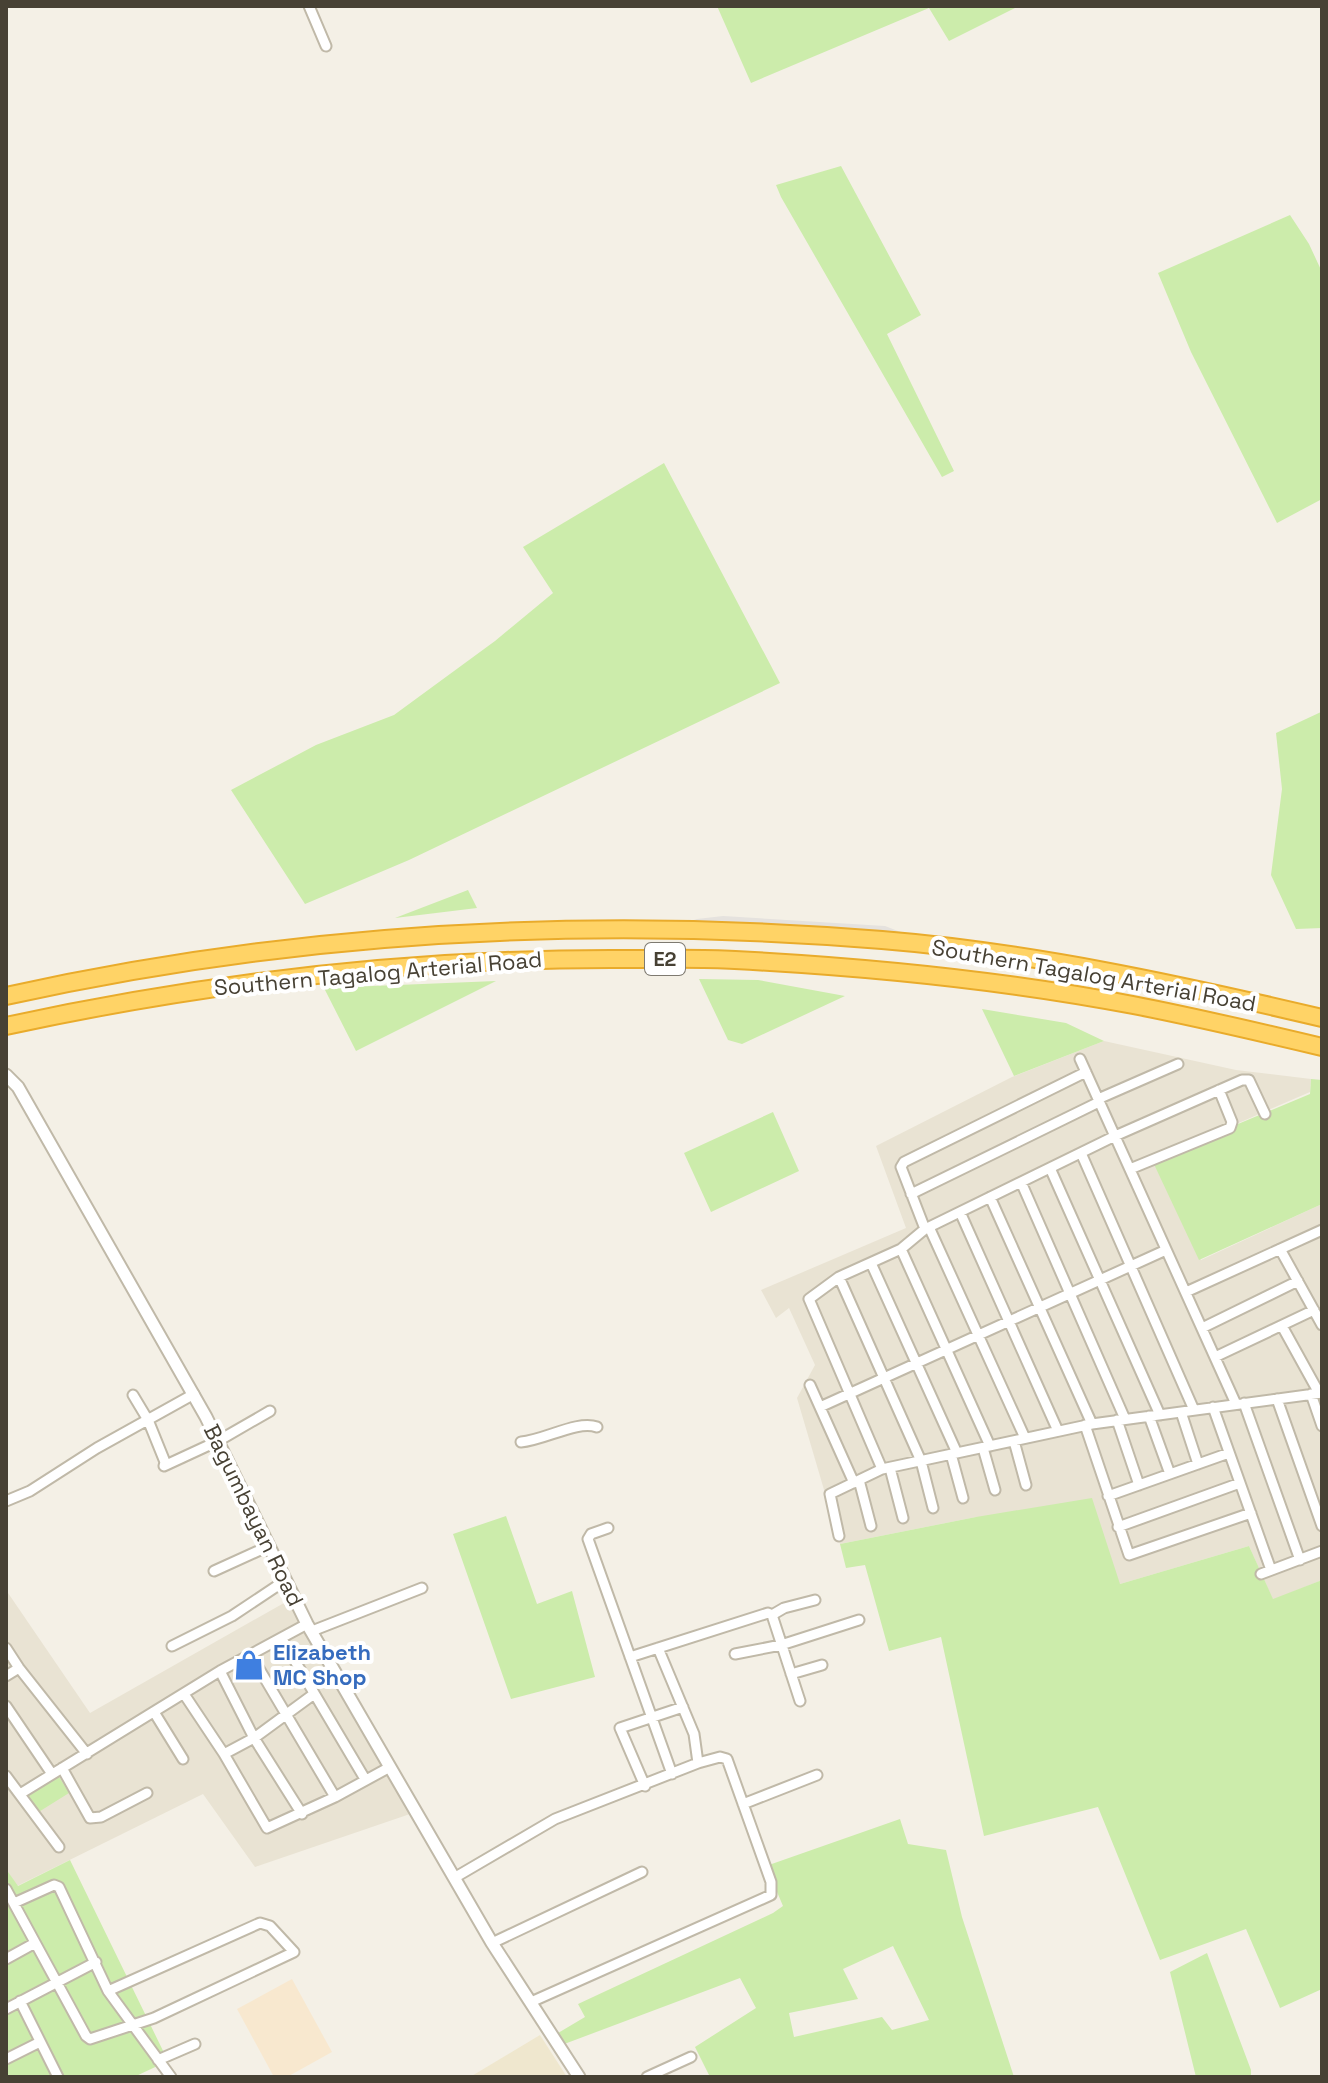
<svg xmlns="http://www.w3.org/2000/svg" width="1328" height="2083" font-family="'Space Grotesk',sans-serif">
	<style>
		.residential { fill: #e9e3d3 }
		.commercial { fill: #f8e8cf }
		.education { fill: #efe7ce }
		.green { fill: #ccecab; fill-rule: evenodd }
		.parking { fill: #e5e2de }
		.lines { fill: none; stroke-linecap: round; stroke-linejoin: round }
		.minor-casing { stroke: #c0b9a8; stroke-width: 13 }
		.tertiary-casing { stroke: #c0b9a8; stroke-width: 15 }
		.motorway-casing { stroke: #e9ab2b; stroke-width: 20 }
		.minor { stroke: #fff; stroke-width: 9 }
		.tertiary { stroke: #fff; stroke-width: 11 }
		.motorway { stroke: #ffd366; stroke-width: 16 }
		.labels { text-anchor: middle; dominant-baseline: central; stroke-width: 8; stroke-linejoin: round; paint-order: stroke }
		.shield { fill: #fff; stroke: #7e7a71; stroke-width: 2 }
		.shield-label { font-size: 20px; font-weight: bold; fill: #474134 }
		.street-label { font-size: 22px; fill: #474134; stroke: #fff }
		.shop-label { font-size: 22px; font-weight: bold; fill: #366cbe; stroke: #fff; text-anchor: start }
	</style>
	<rect width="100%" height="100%" fill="#f4f0e6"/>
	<path class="residential" d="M1104,1041L1236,1070L1311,1079L1310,1092L1153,1160L1201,1260L1322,1204V1580L1273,1600L1249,1546L1120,1584L976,1517L840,1544L797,1398L815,1365L789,1308L776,1318L761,1290L906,1228L876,1146L1012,1077Z
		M6,1590L90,1713L291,1599L410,1814L255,1867L203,1794L17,1886L6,1869Z"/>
	<path class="commercial" d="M292,1979L332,2052L287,2077H274L237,2009Z"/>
	<path class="education" d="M540,2035L567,2077H470Z"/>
	<path class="green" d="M717,6H1019L949,41L929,8L751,83Z
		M841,166L921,315L887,334L954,471L942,477L781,197L776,185Z
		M1290,215L1309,244L1322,272V499L1277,523L1191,352L1158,273Z
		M664,463L780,683L409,860L305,904L231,790L316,745L394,715L495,641L553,593L523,547Z
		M1321,712L1322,928L1296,929L1271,875L1282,789L1276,733Z
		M468,890L477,908L395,918Z
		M699,979L758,980L845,996L742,1044L728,1040Z
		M496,981L356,1051L324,988Z
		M982,1009L1066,1023L1104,1041L1014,1076Z
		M1311,1079L1322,1080V1204L1199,1260L1152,1160L1310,1094Z
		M773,1112L799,1171L711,1212L684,1153Z
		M1092,1498L1120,1584L1249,1546L1273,1599L1322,1580V1989L1280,2008L1246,1929L1160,1960L1098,1807L984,1836L941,1637L889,1651L865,1565L846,1568L840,1544L976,1517Z
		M506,1516L537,1604L572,1591L595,1677L511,1699L453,1534Z
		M58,1775L69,1793L37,1813L26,1795Z
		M900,1819L908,1844L946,1850L962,1917L1014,2077H710L695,2047L756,2008L740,1978L559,2046L553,2036L585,2017L578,2004L773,1913L783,1906L766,1866ZM893,1946L929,2020L892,2030L882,2017L794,2037L789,2013L858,1999L843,1969Z
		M70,1860L168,2061L134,2077H6V1869L18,1886Z
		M1207,1953L1251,2070V2077H1196L1170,1972Z"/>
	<path class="parking" d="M723,916L885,926L942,948L682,924L697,919Z"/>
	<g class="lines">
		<g class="minor-casing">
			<path id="minor" d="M309,6L326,46
				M1080,1059L1236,1404
				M1098,1099L1178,1064
				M1081,1153L1194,1410
				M1050,1168L1160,1415
				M1130,1169L1230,1128L1232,1122L1219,1090
				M1021,1182L1125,1419
				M911,1194L1099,1102
				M990,1197L1092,1424
				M960,1212L1058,1431
				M929,1227L1025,1438
				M925,1229L901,1167L904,1162L1086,1072
				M901,1249L990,1446
				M1280,1249L1322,1325
				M871,1263L957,1453
				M839,1277L921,1461L933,1508
				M1186,1292L1322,1230
				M1282,1326L1319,1393
				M1202,1328L1298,1281
				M1215,1357L1314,1310
				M810,1385L854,1483
				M1311,1394L1322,1426
				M133,1395L148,1420L165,1462L164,1466L218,1441L270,1411
				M1277,1399L1322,1526
				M1244,1403L1300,1560
				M820,1407L1166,1250
				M1213,1407L1271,1570
				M1181,1412L1198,1464
				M1149,1416L1170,1474
				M1117,1420L1139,1485
				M1085,1425L1129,1555L1251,1513
				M1014,1441L1026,1485
				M521,1442C545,1440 577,1420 597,1427
				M983,1448L995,1490
				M951,1454L963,1498
				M890,1468L903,1518
				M882,1469L809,1299L839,1277L901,1249L925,1229L1115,1136L1242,1080H1249L1265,1114
				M859,1480L871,1526
				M1108,1496L1229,1453
				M6,1501L30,1491L97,1448L194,1394
				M1118,1527L1240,1483
				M608,1528L591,1534L588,1539L672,1774
				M839,1536L830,1494L882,1469L1092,1424L1322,1393
				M214,1571L269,1546
				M1261,1574L1322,1551
				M772,1615L784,1608L815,1600
				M312,1631L422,1588
				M282,1639L365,1779
				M172,1646L232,1616L286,1580
				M6,1648L19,1668L87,1754
				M658,1648L694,1734L698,1763
				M735,1654L781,1645L859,1620
				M251,1655L335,1797
				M630,1657L768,1613L772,1615L800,1701
				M220,1671L254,1738L302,1814
				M791,1674L822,1665
				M6,1676L19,1668
				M184,1694L224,1754L267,1828L335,1797L390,1767
				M6,1706L52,1774
				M154,1712L183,1759
				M224,1754L254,1738L314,1694
				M62,1768L90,1818L101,1817L147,1793
				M6,1776L59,1847
				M645,1786L620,1728L683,1707
				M20,1794L220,1671L307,1624
				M743,1804L817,1775
				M454,1878L555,1819L698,1763L720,1757L727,1759L771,1882V1895L531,2002
				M6,1889L86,2036L90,2039L154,2018L294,1952L270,1926L260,1923L108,1991
				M14,1903L54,1885L59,1887L108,1991L171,2077
				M492,1943L642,1872
				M6,1959L35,1943
				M20,2001L58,2077
				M6,2009L96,1962
				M6,2059L40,2042
				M158,2060L195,2044
				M647,2077L691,2057"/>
		</g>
		<g class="tertiary-casing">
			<path id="tertiary" d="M6,1075L18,1087L206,1417L307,1624L492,1943L579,2077"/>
		</g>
		<g class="motorway-casing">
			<path id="motorway" d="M6,996C293,932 589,916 882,940C1030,952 1178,984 1322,1018
				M6,1026C213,981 423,957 635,959C668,959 702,958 735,960C868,967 1002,980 1133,1005C1196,1017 1259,1032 1322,1047"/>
		</g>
		<use href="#minor" class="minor"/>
		<use href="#tertiary" class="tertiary"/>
		<use href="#motorway" class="motorway"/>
	</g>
	<defs>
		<g id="shop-bare" transform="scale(2.4)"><path d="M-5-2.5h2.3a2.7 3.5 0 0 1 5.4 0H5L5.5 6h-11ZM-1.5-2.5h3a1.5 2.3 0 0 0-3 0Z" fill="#3f7fe0" stroke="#fff" stroke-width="2.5" paint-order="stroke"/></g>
	</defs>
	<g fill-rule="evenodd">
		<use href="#shop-bare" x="249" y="1665"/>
	</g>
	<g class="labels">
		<rect class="shield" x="645" y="943" width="40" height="32" rx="6"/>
		<g class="shield-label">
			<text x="665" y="959">E2</text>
		</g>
		<g class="street-label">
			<text transform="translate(378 973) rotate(-5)">Southern Tagalog Arterial Road</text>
			<text transform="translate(1094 975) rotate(10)">Southern Tagalog Arterial Road</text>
			<text transform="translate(254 1515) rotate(64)">Bagumbayan Road</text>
		</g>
		<g class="shop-label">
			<text x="273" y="1652">Elizabeth<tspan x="273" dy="25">MC Shop</tspan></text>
		</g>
	</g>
	<rect width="1328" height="2083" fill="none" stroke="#474134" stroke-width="16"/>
</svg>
